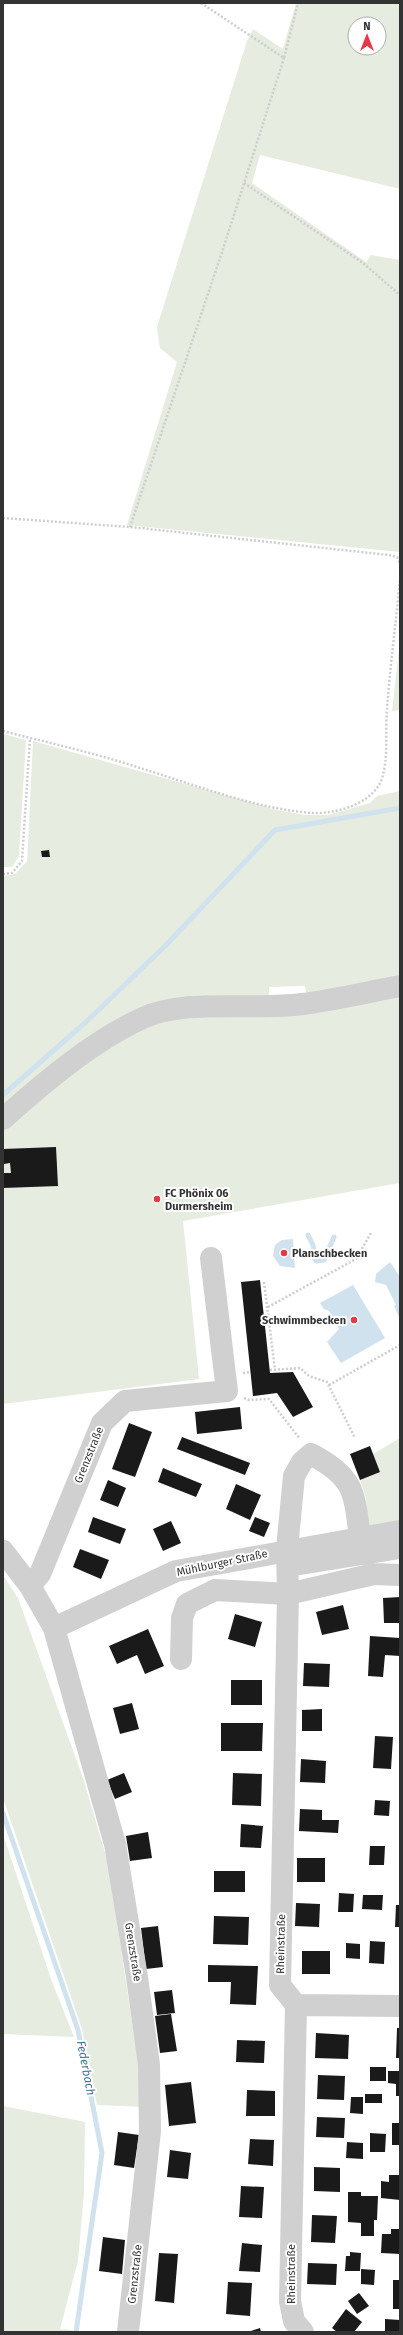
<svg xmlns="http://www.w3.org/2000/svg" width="403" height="2335" font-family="'Fira Sans',sans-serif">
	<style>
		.green { fill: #e6ecdf; fill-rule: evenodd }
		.water { fill: #cfe2ee }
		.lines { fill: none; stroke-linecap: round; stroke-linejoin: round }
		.stream { stroke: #cfe2ee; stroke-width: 5 }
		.building { fill: #1a1a1a }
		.path { stroke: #cdcdcd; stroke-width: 2.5; stroke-dasharray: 2 2; stroke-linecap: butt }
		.minor { stroke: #d0d0d0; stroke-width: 22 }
		.poi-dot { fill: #e63946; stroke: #fff; stroke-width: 1.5 }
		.labels { text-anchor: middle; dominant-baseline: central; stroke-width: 4; stroke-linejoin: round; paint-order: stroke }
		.poi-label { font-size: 11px; font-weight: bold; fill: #333; stroke: #fff; text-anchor: start }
		.street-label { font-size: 11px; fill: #333; stroke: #fff }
		.water-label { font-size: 12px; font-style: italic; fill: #3f7597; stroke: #fff }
	</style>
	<rect width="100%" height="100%" fill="#fff"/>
	<path class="green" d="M296,3H400V189L260,155L252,183L366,262L371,255L400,260V552L127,525L177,362L160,348L157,327L247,41L253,29L283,49ZM355,24H379V48H355Z
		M400,641V710L392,711Z
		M3,734L26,740L19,856L12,867H3Z
		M33,741L277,810L305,815H328L370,803L377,796L400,791V983L307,997L305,986L269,987V999L164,1005L3,1112V876L15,874L27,861Z
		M400,992V1183L183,1221L199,1379L3,1404V1122L151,1019Z
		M400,1438V1521L368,1527L366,1498L360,1480L380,1472L373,1454Z
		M3,1575L18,1598L83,1778L108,1863L145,2107L97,2105L82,2029L3,1798Z
		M3,1834L51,1979L74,2037L3,2034Z
		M3,2106L85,2122L84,2192L78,2261L60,2329L73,2330L72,2332H3Z"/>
	<path class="water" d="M293,1239L295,1268L280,1266L273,1256L275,1245L282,1240Z
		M390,1262L400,1277V1319L394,1306L396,1305L386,1285L375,1282L376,1274Z
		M353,1285L385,1338L341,1363L327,1342L339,1329L329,1311L324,1309L320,1303Z"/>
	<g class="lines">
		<path class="stream" d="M3,1095L87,1021L165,946L275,830L400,808
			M311,1254L316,1261L324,1260L334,1237
			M294,1255H307L314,1251L313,1245L308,1235
			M3,1813L78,2030L102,2153L76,2332"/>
	</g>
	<path class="building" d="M49,850L50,857H42L41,851Z
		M56,1147L58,1186L3,1188V1173H11L10,1163L4,1164L3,1149Z
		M260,1280L270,1373L293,1372L313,1407L293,1417L277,1393L253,1396L241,1282Z
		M240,1407L242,1429L197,1434L195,1412Z
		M129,1423L152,1432L135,1477L112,1469Z
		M182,1437L250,1463L245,1475L177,1449Z
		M370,1446L380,1472L360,1480L350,1454Z
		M163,1468L202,1484L196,1497L158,1482Z
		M108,1480L126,1488L118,1507L100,1500Z
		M236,1484L261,1495L250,1520L226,1509Z
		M93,1517L126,1529L120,1544L88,1532Z
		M255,1517L270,1523L264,1537L249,1531Z
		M171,1521L181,1543L163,1551L153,1529Z
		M80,1549L109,1560L101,1579L73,1567Z
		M400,1597V1623H384L383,1598Z
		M343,1605L349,1629L322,1635L316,1612Z
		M235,1614L262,1622L255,1647L228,1639Z
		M148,1629L164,1666L145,1674L137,1655L117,1664L109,1646Z
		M370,1636L400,1638V1656L385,1655L383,1677L368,1676Z
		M304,1663L330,1664L329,1687L303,1686Z
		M231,1680H262V1705H231Z
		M132,1703L139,1729L120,1734L113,1708Z
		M322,1709V1731H302V1710Z
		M221,1723H263L262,1751H221Z
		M375,1736L393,1737L391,1769L373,1768Z
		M301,1759L326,1761L325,1783L300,1782Z
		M124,1773L132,1792L115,1799L107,1780Z
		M233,1773L262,1774L261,1806L232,1805Z
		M375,1800L390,1801L389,1816L374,1815Z
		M300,1809L322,1810V1820H339L338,1833L299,1831Z
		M241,1824L263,1826L261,1848L240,1847Z
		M148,1832L152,1858L130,1861L126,1836Z
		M370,1846H385L384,1865H369Z
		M297,1858H325V1882H297Z
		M399,1861H400V1887H399Z
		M214,1871H245V1892H214Z
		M339,1893L354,1894L353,1912H338Z
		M363,1895H383L382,1910L362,1909Z
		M296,1903L320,1904L319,1927L295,1926Z
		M396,1905H400V1927H395Z
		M214,1916L249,1917L248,1945L213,1944Z
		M158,1926L163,1967L146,1969L141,1928Z
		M370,1941L385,1942L384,1964L369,1963Z
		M346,1943L360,1944V1959L346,1958Z
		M302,1951H330V1974H302Z
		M208,1965L258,1966L256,2005L230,2004L231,1982H208Z
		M172,1990L175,2013L157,2015L154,1992Z
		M171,2014L177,2051L160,2053L155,2016Z
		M397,2028H400V2058H396Z
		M316,2033L349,2035L348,2059L315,2058Z
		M237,2040L265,2041L264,2063L236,2062Z
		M370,2067H386V2081H370Z
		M388,2071H400V2096H396V2084L388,2083Z
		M318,2075L345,2076L344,2100L317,2099Z
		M191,2082L196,2123L169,2126L165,2085Z
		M247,2090L275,2091V2116H246Z
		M365,2094H382V2103H365Z
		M351,2097H363V2114L350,2113Z
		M317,2117L345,2118L344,2138L316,2137Z
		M392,2123H400V2145H392Z
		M118,2132L139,2135L134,2168L114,2165Z
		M370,2133L386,2134L385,2152H370Z
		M250,2139L274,2140L273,2166L248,2164Z
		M347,2142L363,2143V2159L346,2158Z
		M170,2150L191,2153L188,2179L167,2177Z
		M314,2167L340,2168V2192L314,2191Z
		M389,2175H400V2200L381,2198V2181L389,2182Z
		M241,2186L264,2187L262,2218L239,2217Z
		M348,2192H361V2196H378L377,2220H374V2236H361V2223L348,2222Z
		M312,2215L337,2216L335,2243L311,2242Z
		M391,2229H400V2254L381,2253L382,2234H391Z
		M103,2237L125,2240L122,2274L99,2271Z
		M242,2243L262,2245L260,2272L239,2271Z
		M350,2252L361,2253L360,2271H345L346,2256H350Z
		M159,2253L178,2254L174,2303L155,2301Z
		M308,2263L337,2264L336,2285L307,2284Z
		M361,2269L375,2270L374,2285L361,2284Z
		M393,2280H400V2309H393Z
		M228,2282L252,2283L250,2316L226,2314Z
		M359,2293L369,2306L357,2314L348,2301Z
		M346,2309L362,2322L354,2332H337L332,2328Z
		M385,2319L400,2320V2332L385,2331Z
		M260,2328L261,2332H248Z"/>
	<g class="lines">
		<path class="path" d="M201,3L284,58L298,3
			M244,183L363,263L400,295
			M3,518L130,527L389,555L397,557L400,563
			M130,527L224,246L284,58
			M3,731C49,743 95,753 140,768C192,784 260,810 313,813C336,814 371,804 381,781C389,760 385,732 387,709C390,666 396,623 400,579
			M3,874L12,873L22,861L30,738
			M264,1282L275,1370
			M268,1307L356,1259L371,1233
			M270,1370L300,1368L309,1376L327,1382L355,1438
			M243,1373L250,1372
			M329,1385L400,1345
			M244,1398L249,1400L269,1399L300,1439"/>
		<path class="minor" d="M3,1119C43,1083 94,1040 143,1018C186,998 253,1011 302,1004C335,1000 367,992 400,986
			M287,1549L300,1564L400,1548
			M3,1551L30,1586L54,1628L115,1844L137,1977L149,2065L150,2131L128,2332
			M30,1586L40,1574L102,1423L125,1401L227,1391L211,1258
			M54,1628L176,1571L400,1531
			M181,1659L182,1618L187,1604L215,1590L288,1594L374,1574L400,1575
			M296,2005L400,2006
			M303,2332L294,2321L290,2301L296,2005L280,1985L288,1594L287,1549L294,1476L302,1462L311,1454C355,1478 354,1491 360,1538"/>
	</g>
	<g class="poi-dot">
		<circle cx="157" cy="1199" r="4"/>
		<circle cx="284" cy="1253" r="4"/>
		<circle cx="354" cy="1320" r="4"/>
	</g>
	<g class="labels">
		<g class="poi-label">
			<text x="165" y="1193">FC Phönix 06<tspan x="165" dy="13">Durmersheim</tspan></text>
			<text x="292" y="1253">Planschbecken</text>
			<text x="346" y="1320" text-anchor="end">Schwimmbecken</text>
		</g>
		<g class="street-label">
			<text transform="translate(89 1455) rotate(-68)">Grenzstraße</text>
			<text transform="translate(222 1563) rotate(-12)">Mühlburger Straße</text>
			<text transform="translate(281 1944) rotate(-89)">Rheinstraße</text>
			<text transform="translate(133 1952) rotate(81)">Grenzstraße</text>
			<text transform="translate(135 2274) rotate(-84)">Grenzstraße</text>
			<text transform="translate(291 2274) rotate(-90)">Rheinstraße</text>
		</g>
		<g class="water-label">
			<text transform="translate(86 2068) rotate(79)">Federbach</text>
		</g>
	</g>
	<rect width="403" height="2335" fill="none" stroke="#333333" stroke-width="8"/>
	<g transform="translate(367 36)"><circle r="19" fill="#ffffff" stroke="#adadad"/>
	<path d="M0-3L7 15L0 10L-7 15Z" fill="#e63946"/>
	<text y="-6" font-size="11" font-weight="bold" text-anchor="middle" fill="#333333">N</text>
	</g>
</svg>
